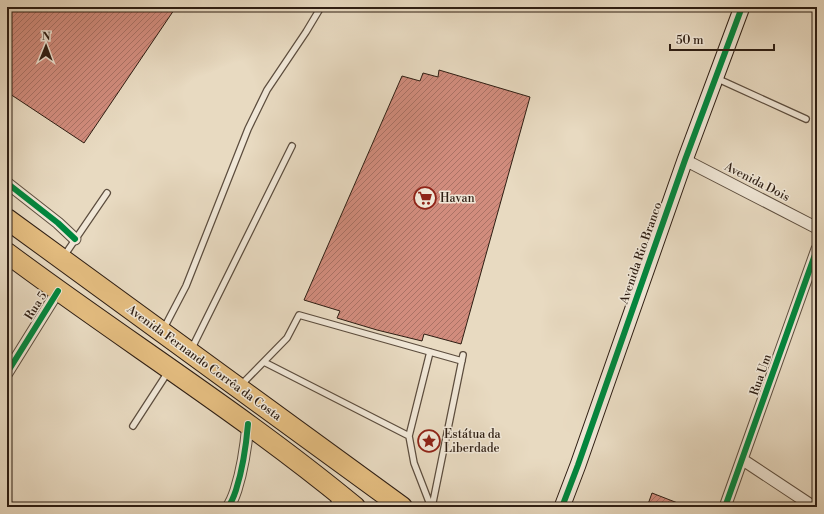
<svg xmlns="http://www.w3.org/2000/svg" width="824" height="514" font-family="'Libre Bodoni',serif">
	<style>
		.building { fill: url(#building-hatch); stroke: #2e1e13 }
		.lines { fill: none; stroke-linecap: round; stroke-linejoin: round }
		.lane-casing { stroke: #5c4d3e; stroke-width: 8 }
		.street-casing { stroke: #5c4d3e; stroke-width: 13 }
		.secondary-casing { stroke: #2e1e13; stroke-width: 17 }
		.highway-casing { stroke: #2e1e13; stroke-width: 22 }
		.lane { stroke: #f0e7d7; stroke-width: 5.5 }
		.street { stroke: #f0e7d7; stroke-width: 11 }
		.secondary { stroke: #f0e7d7; stroke-width: 15 }
		.highway { stroke: #e4bd80; stroke-width: 20 }
		.cycleway-casing { stroke: #f0e7d7; stroke-width: 8 }
		.cycleway { stroke: #00873e; stroke-width: 6 }
		.labels { text-anchor: middle; dominant-baseline: central; stroke-width: 3; stroke-linejoin: round; paint-order: stroke }
		.street-label { font-size: 12px; fill: #2e1e13; stroke: #f0e7d7 }
		.poi-label { font-size: 12px; fill: #2e1e13; stroke: #f0e7d7; text-anchor: start }
	</style>
	<defs>
		<pattern id="building-hatch" width="6" height="6" patternUnits="userSpaceOnUse"><rect width="6" height="6" fill="#d18c7d"/><path d="M-1 1l2-2M0 6l6-6M5 7l2-2" fill="none" stroke="#aa7265"/></pattern>
	</defs>
	<rect width="100%" height="100%" fill="#e8dac1"/>
	<filter id="stains"><feTurbulence type="fractalNoise" baseFrequency=".005" numOctaves="4"/><feColorMatrix values="0 0 0 0 .2 0 0 0 0 .09 0 0 0 0 .02 0 0 0 .5 -.17"/></filter>
	<radialGradient id="worn" r=".72"><stop offset=".6" stop-color="#630" stop-opacity="0"/><stop offset="1" stop-color="#630" stop-opacity=".3"/></radialGradient>
	<path class="building" d="M7,7H176L84,143L7,92Z
		M439,70L530,97L461,344L424,334L422,341L377,330L337,318L340,311L304,300L402,76L420,81L423,73L438,77Z
		M652,493L688,507H647Z"/>
	<g class="lines">
		<g class="lane-casing">
			<path id="lane" d="M716,78L806,119
				M64,256L107,193
				M163,330L186,286L248,129L267,90L306,32L321,7
				M191,350L292,146
				M430,352L409,436L414,463L431,507
				M264,362L409,436
				M241,385L287,338L299,315L462,361
				M133,426L168,372
				M331,507L338,498
				M432,507L463,355"/>
		</g>
		<g class="street-casing">
			<path id="street" d="M685,160L817,228
				M7,183L58,223L75,239
				M7,373L58,291
				M743,460L814,507
				M228,507C232,502 234,496 236,490C243,468 246,447 248,424
				M725,507L817,249"/>
		</g>
		<g class="secondary-casing">
			<path id="secondary" d="M562,507L578,465L685,160L742,7"/>
		</g>
		<g class="highway-casing">
			<path id="highway" d="M7,219L402,507
				M7,253C122,339 244,415 355,507"/>
		</g>
		<use href="#lane" class="lane"/>
		<use href="#street" class="street"/>
		<use href="#secondary" class="secondary"/>
		<use href="#highway" class="highway"/>
		<g class="cycleway-casing">
			<path id="cycleway" d="M7,183L58,223L75,239
				M7,373L58,291
				M228,507C232,502 234,496 236,490C243,468 246,447 248,424
				M562,507L578,465L685,160L742,7
				M725,507L817,249"/>
		</g>
		<use href="#cycleway" class="cycleway"/>
	</g>
	<defs>
		<g id="supermarket-ring" transform="scale(1.15)"><circle r="9.5" fill="#f0e7d7" stroke="#8f2418" stroke-width="1.5"/><path d="M-6-5.5h2.5l.6 2H6L4.5 2H-2.5L-4.4-4H-6ZM-1.5 3.2a1.3 1.3 0 1 0 .1 0ZM3 3.2a1.3 1.3 0 1 0 .1 0Z" fill="#8f2418"/></g>
		<g id="sight-ring" transform="scale(1.15)"><circle r="9.5" fill="#f0e7d7" stroke="#8f2418" stroke-width="1.5"/><path d="M0-6L1.8-2.2L6-1.7L2.9 1.2L3.7 5.4L0 3.3L-3.7 5.4L-2.9 1.2L-6-1.7L-1.8-2.2Z" fill="#8f2418"/></g>
	</defs>
	<g fill-rule="evenodd">
		<use href="#supermarket-ring" x="425" y="198"/>
		<use href="#sight-ring" x="429" y="441"/>
	</g>
	<g class="labels">
		<g class="street-label">
			<text transform="translate(757 182) rotate(27)">Avenida Dois</text>
			<text transform="translate(641 253) rotate(-71)">Avenida Rio Branco</text>
			<text transform="translate(36 306) rotate(-58)">Rua 5</text>
			<text transform="translate(204 363) rotate(36)">Avenida Fernando Corrêa da Costa</text>
			<text transform="translate(761 375) rotate(-71)">Rua Um</text>
		</g>
		<g class="poi-label">
			<text x="440" y="198">Havan</text>
			<text x="444" y="434">Estátua da<tspan x="444" dy="14">Liberdade</tspan></text>
		</g>
	</g>
	<rect width="824" height="514" fill="none" stroke="#e8dac1" stroke-width="24"/>
	<rect x="8" y="8" width="808" height="498" fill="none" stroke="#2e1e13" stroke-width="2"/>
	<rect x="12" y="12" width="800" height="490" fill="none" stroke="#2e1e13"/>
	<g transform="translate(46 46) rotate(1)" stroke="#f0e7d7" stroke-width="3" paint-order="stroke">
	<path d="M0-3L7 15L0 10L-7 15Z" fill="#2e1e13"/>
	<text y="-6" font-size="11" font-weight="bold" text-anchor="middle" fill="#2e1e13">N</text>
	</g>
	<path d="M670 44v6h104v-6" fill="none" stroke="#2e1e13" stroke-width="2"/>
	<text x="676" y="44" font-size="12" fill="#2e1e13" stroke="#f0e7d7" stroke-width="3" paint-order="stroke">50 m</text>
	<rect width="100%" height="100%" filter="url(#stains)"/>
	<rect width="100%" height="100%" fill="url(#worn)"/>
</svg>
